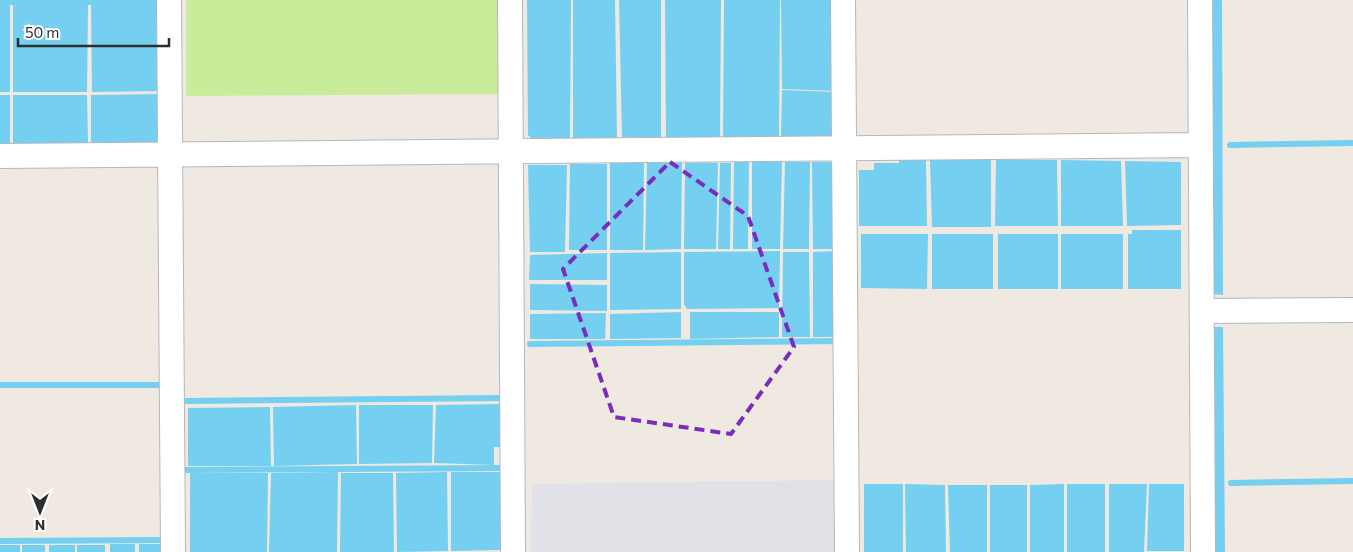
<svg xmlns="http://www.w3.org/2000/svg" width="1353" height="552" font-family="Commissioner,sans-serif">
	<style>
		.industrial { fill: #e3e1e8 }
		.pitch { fill: #c9ec9a }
		.water { fill: #75cff0 }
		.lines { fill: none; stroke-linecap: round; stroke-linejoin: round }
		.stream { stroke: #75cff0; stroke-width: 6 }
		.minor-casing { stroke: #b4b7c1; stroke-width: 26 }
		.minor { stroke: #fff; stroke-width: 24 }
		.marked { fill: none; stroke: #7b2cbf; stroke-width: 4; stroke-dasharray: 10 6; stroke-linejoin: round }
	</style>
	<rect width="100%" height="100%" fill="#efe9e1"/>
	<path class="industrial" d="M841,480V552H531L532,484Z"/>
	<path class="pitch" d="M186,0H504V94L186,96Z"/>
	<path class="water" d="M527,0H571L570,138H531L528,135Z
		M573,0H615L617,138H573Z
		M619,0H661V138L622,137Z
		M665,0H721L720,137L666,138Z
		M724,0H780L779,137L723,138Z
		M781,0H838V91L782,89Z
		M1211,0H1222L1223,295L1213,294Z
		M0,5H10V92H0Z
		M13,5H88L87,92H13Z
		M91,5H164L163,91L92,92Z
		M782,90L838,92V136L781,137Z
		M163,94L162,142L91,143V95Z
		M0,95H10V144H0Z
		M13,95H87L88,143L13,144Z
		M899,160H926L927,226H859V170H874V163H899Z
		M930,160H991V227H932Z
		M996,160H1057L1058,226H995Z
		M1061,160L1121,161L1123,226H1061Z
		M782,161L780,249H752V162Z
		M1125,161L1181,162V225L1127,226Z
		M734,162H749L748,249H733Z
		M785,162H810L809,249H783Z
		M812,162H838V249H813Z
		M610,163H644L643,250H610Z
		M647,163H682L681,249L645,250Z
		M685,163H718L716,249H684Z
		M720,163H731L730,249H718Z
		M570,164H607V250H569Z
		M528,165H567L565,252H530Z
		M1132,230H1181V289H1128V234H1132Z
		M861,234H928L927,289L861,288Z
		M932,234H993V289H932Z
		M998,234H1058V289H998Z
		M1061,234H1123V289H1061Z
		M780,251L779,308L687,309L684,304V252Z
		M838,251L840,337H813V252Z
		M681,252V309L610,310V253Z
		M783,252H809L810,337H782Z
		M607,253V280H529L530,255Z
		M530,284L607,285V311L530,310Z
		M681,312V338L610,339V314Z
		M690,312H779V337L690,339Z
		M606,313L605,339H530V314Z
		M1212,327H1223L1225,552H1214Z
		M503,404L504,447H494V465L434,463L436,405Z
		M356,405L357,464L274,466L273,407Z
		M359,405H433L432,463L359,464Z
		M270,407L271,466H188V408Z
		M338,472L337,552H269L271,473Z
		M447,472L448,551L397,552L396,473Z
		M451,472H506V538L500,541V550L451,551Z
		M190,473H268L267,552H190Z
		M341,473H393L394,552H340Z
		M864,484H903V552H864Z
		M905,484L945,485L946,552H906Z
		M1064,484V552H1030V485Z
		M1067,484H1105V552H1067Z
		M1109,484H1147L1144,552H1109Z
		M1149,484H1184V551H1147Z
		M948,485H987V552H950Z
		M990,485H1027V552H990Z
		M110,544H135V552H110Z
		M139,544H167V552H139Z
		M0,545H20V552H0Z
		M22,545H45V552H22Z
		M49,545H75V552H49Z
		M77,545H105V552H77Z"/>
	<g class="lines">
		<path class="stream" d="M0,2H164
			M1230,145L1353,143
			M530,344L841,341
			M0,385H165
			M187,401L504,398
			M186,470L506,468
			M1231,483L1353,481
			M0,541L167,540"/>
		<g class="minor-casing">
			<path id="minor" d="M169,0L173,552
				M510,0L513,552
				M843,0L847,552
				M1200,0L1203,552
				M0,156L1200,145
				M1202,311L1353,310"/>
		</g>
		<use href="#minor" class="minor"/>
	</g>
	<path class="marked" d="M670,162L748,216L794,347L731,434L614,417L563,269Z"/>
	<g transform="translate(40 512) rotate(180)" stroke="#ffffff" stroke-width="4" paint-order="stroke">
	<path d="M0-4L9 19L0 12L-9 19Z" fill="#2e2e2e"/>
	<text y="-8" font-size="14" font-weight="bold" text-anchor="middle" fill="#2e2e2e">N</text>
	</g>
	<path d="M18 38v8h151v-8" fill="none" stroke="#2e2e2e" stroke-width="2.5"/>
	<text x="25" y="38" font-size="15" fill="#2e2e2e" stroke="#ffffff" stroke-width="4" paint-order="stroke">50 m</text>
</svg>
